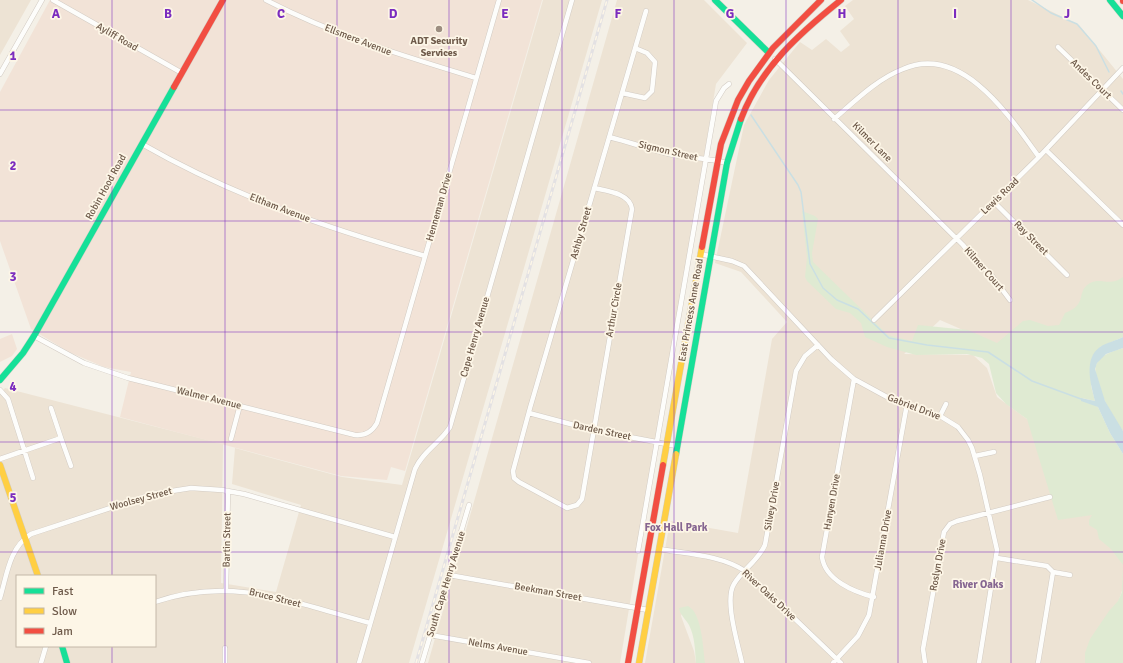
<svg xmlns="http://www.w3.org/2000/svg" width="1123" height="663" font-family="Signika,sans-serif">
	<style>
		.residential { fill: #ede3d4; fill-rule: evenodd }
		.commercial { fill: #f2e3d7 }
		.green { fill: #dfead2 }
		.water { fill: #cadfe3 }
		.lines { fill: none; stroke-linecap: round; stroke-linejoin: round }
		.stream { stroke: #cadfe3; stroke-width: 1.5 }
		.street-casing { stroke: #d2cbc3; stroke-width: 5.5 }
		.fast-casing { stroke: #d3cdc4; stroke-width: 7 }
		.slow-casing { stroke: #d3cdc4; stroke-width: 7 }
		.jam-casing { stroke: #d3cdc4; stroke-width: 7 }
		.street { stroke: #fdfdfb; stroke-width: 4.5 }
		.fast { stroke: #16e098; stroke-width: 6 }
		.slow { stroke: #ffcf43; stroke-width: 6 }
		.jam { stroke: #f24e42; stroke-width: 6 }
		.rail-casing { stroke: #e3e1e3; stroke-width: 3 }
		.rail { stroke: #fdf6e7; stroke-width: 1.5; stroke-dasharray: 4.5; stroke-linecap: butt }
		.grid { fill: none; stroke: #7b2cbf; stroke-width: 1; stroke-opacity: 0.55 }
		.poi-dot { fill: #9d8e81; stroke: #fdf6e7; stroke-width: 1.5 }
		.labels { text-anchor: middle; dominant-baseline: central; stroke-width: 3.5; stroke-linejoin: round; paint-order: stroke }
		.street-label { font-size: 10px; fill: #6e5a4a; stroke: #fdf6e7 }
		.poi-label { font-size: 10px; font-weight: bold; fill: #6e5a4a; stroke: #fdf6e7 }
		.neighbourhood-label { font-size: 11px; font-weight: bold; fill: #866691; stroke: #fdf6e7 }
		.grid-label { font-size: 13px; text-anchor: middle; font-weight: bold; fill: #7b2cbf; stroke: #fdf6e7; stroke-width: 3.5; stroke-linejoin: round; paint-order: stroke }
	</style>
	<rect width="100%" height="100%" fill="#f4f0e7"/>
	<path class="residential" d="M0,0H31L0,55Z
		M543,0H602L409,663H0V394L5,388L223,444L221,583L276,592L301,505L232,484L235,448L342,477L402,485ZM17,576H155V646H17Z
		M617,0H704L747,43L716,84L620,663H428Z
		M853,0H1028L1079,25L1123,79V281L1054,330L1002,347L940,320L904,354L973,355L987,368L997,397L1027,419L1080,436L1123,561V588L1097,663H704L700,643L697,618L694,614L683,611L681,616L694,651L696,663H645L670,521L738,533L772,339L787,322L741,272L715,263L744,125L769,80L800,42L812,50L826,39L841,52L850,45L840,31L854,19L845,6Z"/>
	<path class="commercial" d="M50,0H542L405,471L391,467L387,480L341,476L120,417L131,372L104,367L69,352L31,329L0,241V92Z
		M12,334L17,349L12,356L0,362V339Z"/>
	<path class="green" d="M802,211L815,216L818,219L812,253L813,262L888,335L912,341L918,325L968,330L997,343L1023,321L1030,320L1048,326L1059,325L1065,313C1089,304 1075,292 1090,283C1101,277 1110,287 1123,277V337L1100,347L1091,386L1095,401L1082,398L1098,407L1110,433L1123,454V663H1085V653L1090,639L1109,611L1118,601L1122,592L1123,565L1111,549L1099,539L1097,530L1089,525V520L1092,515L1058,520L1027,419L1006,404L996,393L989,364L982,358L967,354L916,355L887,347L865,337L861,323L850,313L836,309L807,281L805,277L807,258Z
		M1123,348V431C1114,421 1089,376 1097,363C1102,354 1114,351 1123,348Z
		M688,606C702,613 703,648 705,663H696C695,650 695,637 689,625C685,618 680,615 679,608Z"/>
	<path class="water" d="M1123,337V348L1106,354L1097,363L1095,369L1105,401L1123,431V454L1110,433L1098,407L1081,401V398L1095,401C1091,385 1083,359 1100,347C1107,342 1116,341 1123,337Z"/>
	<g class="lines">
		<path class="stream" d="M1032,0L1051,13L1077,24L1096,46L1109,72
			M1121,91L1123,94
			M751,115L798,185L801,192L810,264L823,288L837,300L858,309L889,338L927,345L988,352L1032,381L1081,399"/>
		<g class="street-casing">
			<path id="street" d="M53,0L182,73
				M266,0C333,35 404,56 476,78
				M1058,47L1123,110
				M775,59L963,245L975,260L989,272L1010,300
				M0,74L42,0
				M622,93L645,98L652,91L655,62L647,53L635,48
				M834,119C855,101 877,79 903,69C962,43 1010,117 1039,157
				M609,137C629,142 649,149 669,154C688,158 708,158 727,163
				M142,144C231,195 326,228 425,256
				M1046,150L1123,225
				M594,188C607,191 630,193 632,209L582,499L577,505L567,508L519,482L514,478L513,471L530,408L646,11
				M994,202L1067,275
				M700,254L732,261L744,266L831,359L854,379L887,397L940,416L958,427L968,440L972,448L980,475L997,550L979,663
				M874,320L1039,157L1123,68
				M34,336L84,363L128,378L355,435C365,436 372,432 377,423L499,0
				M854,379L822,557C825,580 854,592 874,597
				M0,390L8,399L33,478
				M51,408L61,438
				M529,413L593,430L677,446
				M940,416L946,404
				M231,439L240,405
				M975,456L994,452
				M0,459L61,438L71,466
				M659,549C687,554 721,555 745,571L841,663
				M638,551L716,101L724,88L729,84
				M997,558L1047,566L1053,572
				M1053,572L1070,575
				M449,575L648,610
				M226,590L228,491
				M0,598C7,575 9,548 31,534L153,494L191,488L222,490L244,494L395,537
				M155,602C232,575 295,603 370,623
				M430,635L589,663
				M41,663L46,646
				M225,663V648
				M359,663L415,469C423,451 440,443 450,427L572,0
				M422,663L469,505
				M742,663C738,644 724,600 734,584C743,569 758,561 765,545L796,371L805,356L818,345
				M833,663L858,636L869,615L907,404
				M925,663L923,649L944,532L950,524L957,521L1050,497
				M1038,663L1053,572"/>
		</g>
		<g class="fast-casing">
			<path id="fast" d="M715,0L768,52
				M1110,0L1123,16
				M0,380L23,353L34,336L174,87
				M676,454L727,163L741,119
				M62,646L67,663"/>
		</g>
		<g class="slow-casing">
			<path id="slow" d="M0,465L38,576
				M663,465L702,247
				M639,663L676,454"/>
		</g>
		<g class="jam-casing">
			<path id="jam" d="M1123,0V1
				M174,87L223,0
				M741,119C760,68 800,33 841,0
				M702,247L721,144L738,100L749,81L773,48L821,0
				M628,663L663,465"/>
		</g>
		<use href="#street" class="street"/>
		<use href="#fast" class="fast"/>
		<use href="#slow" class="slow"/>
		<use href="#jam" class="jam"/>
		<g class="rail-casing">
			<path id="rail" d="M416,663L607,0"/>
		</g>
		<use href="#rail" class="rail"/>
	</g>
	<path class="grid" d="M112,0V576M225,0V663M337,0V663M449,0V663M562,0V663M674,0V663M786,0V663M898,0V663M1011,0V663M0,110H1123M0,221H1123M0,332H1123M0,442H1123M0,552H1123M112,646V663"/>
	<circle class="poi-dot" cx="439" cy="29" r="4"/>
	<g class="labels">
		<g class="street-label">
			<text transform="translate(117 37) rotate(30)">Ayliff Road</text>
			<text transform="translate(358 40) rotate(21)">Ellsmere Avenue</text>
			<text transform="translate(1091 79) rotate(44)">Andes Court</text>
			<text transform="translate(872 142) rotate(45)">Kilmer Lane</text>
			<text transform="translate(668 151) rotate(13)">Sigmon Street</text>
			<text transform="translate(106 187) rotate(-61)">Robin Hood Road</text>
			<text transform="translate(1000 196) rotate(-44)">Lewis Road</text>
			<text transform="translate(439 207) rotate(-74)">Henneman Drive</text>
			<text transform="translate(280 208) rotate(21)">Eltham Avenue</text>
			<text transform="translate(581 233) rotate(-74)">Ashby Street</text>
			<text transform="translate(1031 238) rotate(45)">Ray Street</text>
			<text transform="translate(984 269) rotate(49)">Kilmer Court</text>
			<text transform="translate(614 310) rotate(-80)">Arthur Circle</text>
			<text transform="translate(691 310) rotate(-80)">East Princess Anne Road</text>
			<text transform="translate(475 337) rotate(-74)">Cape Henry Avenue</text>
			<text transform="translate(209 398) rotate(14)">Walmer Avenue</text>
			<text transform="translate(914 407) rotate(21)">Gabriel Drive</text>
			<text transform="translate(602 431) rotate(12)">Darden Street</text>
			<text transform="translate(141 499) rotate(-15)">Woolsey Street</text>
			<text transform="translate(832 502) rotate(-80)">Hanyen Drive</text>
			<text transform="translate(772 506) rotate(-80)">Silvey Drive</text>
			<text transform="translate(227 540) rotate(-89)">Bartin Street</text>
			<text transform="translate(883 540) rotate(-80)">Julianna Drive</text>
			<text transform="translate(938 565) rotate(-80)">Roslyn Drive</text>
			<text transform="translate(446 584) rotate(-73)">South Cape Henry Avenue</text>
			<text transform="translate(548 592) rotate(10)">Beekman Street</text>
			<text transform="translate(769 595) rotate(43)">River Oaks Drive</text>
			<text transform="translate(275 598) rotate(14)">Bruce Street</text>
			<text transform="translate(498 647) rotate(10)">Nelms Avenue</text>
		</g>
		<g class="poi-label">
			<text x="439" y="41">ADT Security<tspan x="439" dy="12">Services</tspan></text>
		</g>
		<g class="neighbourhood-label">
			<text x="676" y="527">Fox Hall Park</text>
			<text x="978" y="584">River Oaks</text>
		</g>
	</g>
	<g class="grid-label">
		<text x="56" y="18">A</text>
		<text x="168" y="18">B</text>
		<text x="281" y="18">C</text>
		<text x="393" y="18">D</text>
		<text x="505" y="18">E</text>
		<text x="618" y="18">F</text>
		<text x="730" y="18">G</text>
		<text x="842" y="18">H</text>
		<text x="955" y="18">I</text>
		<text x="1067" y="18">J</text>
		<text x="13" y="60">1</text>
		<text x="13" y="170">2</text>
		<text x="13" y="281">3</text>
		<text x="13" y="391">4</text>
		<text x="13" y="502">5</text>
	</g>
	<rect x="16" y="575" width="140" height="72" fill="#fdf6e7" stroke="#c4b8a8"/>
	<rect x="24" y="588" width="20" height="6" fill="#16e098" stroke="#c4b8a8"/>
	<text x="52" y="595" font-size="12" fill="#6e5a4a">Fast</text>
	<rect x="24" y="608" width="20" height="6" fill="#ffcf43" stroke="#c4b8a8"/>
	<text x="52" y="615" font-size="12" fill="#6e5a4a">Slow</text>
	<rect x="24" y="628" width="20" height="6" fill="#f24e42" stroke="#c4b8a8"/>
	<text x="52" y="635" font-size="12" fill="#6e5a4a">Jam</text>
</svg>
